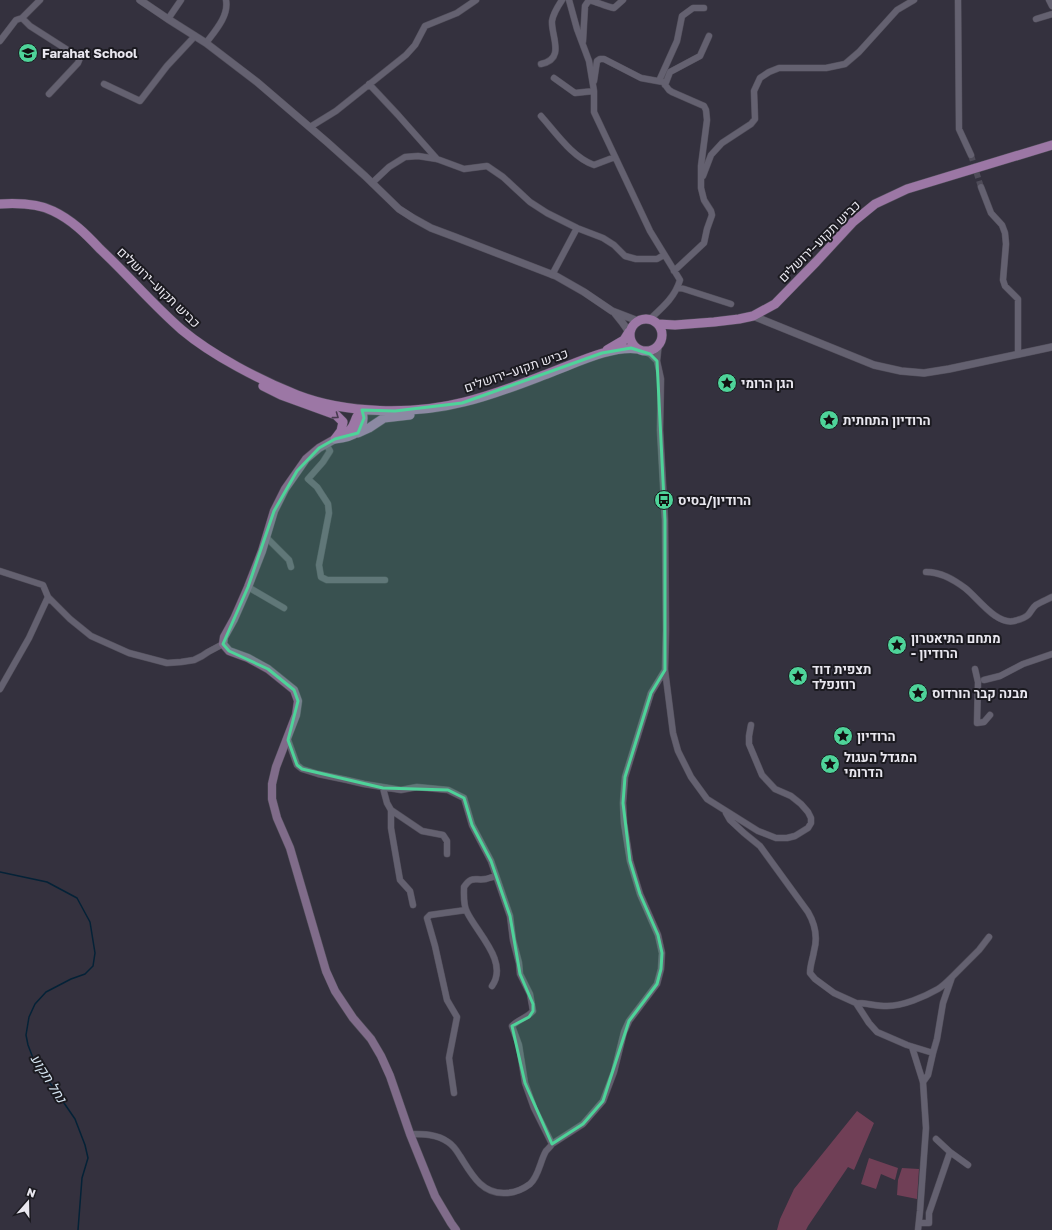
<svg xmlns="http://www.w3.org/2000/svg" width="1052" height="1230" font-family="'Golos Text',Heebo,sans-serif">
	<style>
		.green { fill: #703f56 }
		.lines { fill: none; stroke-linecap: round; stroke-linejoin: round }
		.stream { stroke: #042237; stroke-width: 1.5 }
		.minor-tunnel { stroke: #4f4c59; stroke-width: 6; stroke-dasharray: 6 3; stroke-linecap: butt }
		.minor-casing { stroke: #514e5a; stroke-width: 7 }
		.tertiary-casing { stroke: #514e5a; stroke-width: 8 }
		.secondary-casing { stroke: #514e5a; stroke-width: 9 }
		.primary-casing { stroke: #514e5a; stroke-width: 10 }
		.minor { stroke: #646170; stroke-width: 6 }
		.tertiary { stroke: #646170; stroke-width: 7 }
		.secondary { stroke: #806c8a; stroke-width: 8 }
		.primary { stroke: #9c77a5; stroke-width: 9 }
		.oneway { stroke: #483b4f }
		.marked { fill: #4ed399; fill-opacity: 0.2; stroke: #4ed399; stroke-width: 3; stroke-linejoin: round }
		.labels { text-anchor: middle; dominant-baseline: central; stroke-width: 4; stroke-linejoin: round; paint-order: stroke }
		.poi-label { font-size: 13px; font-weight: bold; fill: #e9e7ef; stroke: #1b1a20; text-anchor: start }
		.street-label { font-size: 13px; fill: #e9e7ef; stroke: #1b1a20 }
		.water-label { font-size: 14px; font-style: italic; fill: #d6e5f2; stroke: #1b1a20 }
	</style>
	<rect width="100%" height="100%" fill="#34313e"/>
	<path class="green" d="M857,1111L874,1123L854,1170L848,1167L808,1226L806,1230H777L780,1219L794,1189Z
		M869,1158L898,1168L895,1180L881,1174L876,1189L861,1184Z
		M902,1168L919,1169L917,1199L897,1195L898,1180Z"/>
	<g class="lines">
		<path class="stream" d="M0,872L47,882L77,898L90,922L95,953L93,966L85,974L71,979L46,992L35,1004L29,1017L26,1035L28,1045L33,1058L43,1074L53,1087L75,1119L85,1145L88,1158L82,1178L78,1230"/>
		<path class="minor-tunnel" d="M971,155L981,187"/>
		<g class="minor-casing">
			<path id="minor" d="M569,0L577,29L589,61L594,91V112L650,231L680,280C675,297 663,307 650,319
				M958,0L959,129L971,155
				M1049,0L1052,6
				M22,18L30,26L80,58L78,63L49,94
				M168,19L181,0
				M1036,19L1052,14
				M0,41L16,20L22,18L40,0
				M583,41L585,6L589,0C597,2 607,7 614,8L623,0
				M206,43C215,31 229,16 226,0
				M541,64C566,59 551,36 552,21C553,14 558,6 562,0
				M554,78L575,93L594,91
				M594,81L597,61L600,59H604L641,78L663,82L669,90L672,92L704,106L706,110L707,120L701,166V188L704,200L711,211L712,215L707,229L704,243L674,271
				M659,81L677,41L682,16L693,8H704
				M104,84L140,101L167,66L195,36
				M369,84L398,115L437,159
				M665,85L670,72L700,56L709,36
				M541,116C556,133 573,158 594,165L615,157
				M310,127L336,111L406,55L415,45L425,26L457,13L476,0
				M703,176L711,155L722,143L751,124L755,119L754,91L760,78L769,72L779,68H826L845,64L859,52L897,10L914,0
				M372,183L389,167L405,157L418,156L437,159L464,169L487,166L503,177L530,202L547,213L577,228L603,238L614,245L625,256L636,259H657L664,255
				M981,187L991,213L1002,225L1005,233L1006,244L1003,280L1005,286L1018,299V354
				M552,275L577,228
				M678,287L731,304
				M659,343L657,361L661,379L660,430L665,520L666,630L665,670L673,733L678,751L691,777L707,799L758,831L776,838H787L795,836L808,828L811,823V818L808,812L801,804L791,796L775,789L762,775L749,744V736L751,725
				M643,351L650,354L657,361
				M326,444L330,451L323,462L308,479L317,487L328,504L329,513L319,565L321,577L327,580H385
				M266,537L289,560L291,567
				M0,571L43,585L48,597L70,619L91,636L129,653L167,663L181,662L194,660L202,656L208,652L223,644
				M926,572C941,572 953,579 965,588C978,598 996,625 1014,621C1018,620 1025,618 1028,615C1031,612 1032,608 1036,605C1041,602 1046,600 1052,597
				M248,587L284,608
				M975,669L978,682L977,723L984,722L990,715
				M984,680L1000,676L1023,664L1052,654
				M0,689L29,638L48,597
				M288,740L297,765L302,769L318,774L347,780L364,784L401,790L417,787L448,790L464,798L472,825L491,861L510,916L513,940L519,963L520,974L530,994L533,1011C527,1018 519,1019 512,1026L519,1045L525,1083L534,1108L552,1144C551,1146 548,1149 546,1151C540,1161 539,1176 530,1184C522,1190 515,1193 505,1193C481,1194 471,1173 460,1156C457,1151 453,1145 448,1142C437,1134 423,1134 410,1134
				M383,788L387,803L391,810L422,831L443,835L447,841V854
				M391,810V828L400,880L410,891L413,905
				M726,813L730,820L744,833L760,846L808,912C815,924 818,937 814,951C813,958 810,965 810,973L815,979L834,993L856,1003L869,1023L877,1032L907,1045L933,1053L937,1039L943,1003L952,977L979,950L989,937
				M492,986C509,962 477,933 467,912C463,905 464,895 464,887C472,875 475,881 486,879C489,878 493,877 496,876
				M856,1003C866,1003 876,1006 887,1006C903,1006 924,997 938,989C943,986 948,981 952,977
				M912,1047L923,1082L926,1128L920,1211L918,1230
				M923,1082L928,1075L933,1053
				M454,1093L449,1058L457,1017L447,1000L435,946L427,918L430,915L466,910
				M936,1139L950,1152L968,1165
				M552,1144L583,1124L603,1101L614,1072L624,1032L629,1021L657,984L661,969L662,953L658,935L640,894L630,861L624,823L623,803L625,777L651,693L665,670
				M919,1223H929V1213L950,1152"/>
		</g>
		<g class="tertiary-casing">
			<path id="tertiary" d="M140,0L168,19L206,43L257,82L327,142L365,176L399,209L413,218L431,228L455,237L556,276L584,292L612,311L638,321
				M614,312L622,322L629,332
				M753,316L874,365L901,371L924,373L949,369L1052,347"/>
		</g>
		<g class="secondary-casing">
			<path id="secondary" d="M335,439L319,448L306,459L285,489L274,511L262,551L248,587L234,619L224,637L223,644L229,651L248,658L268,669L294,690L298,701L296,715L276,767L272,784V799L277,818L290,848L326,971L335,991L353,1018L371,1039L381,1056L390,1076L410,1134L435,1196L451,1223L456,1230"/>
		</g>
		<g class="primary-casing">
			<path id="primary" d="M0,204C17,203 37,203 53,211C72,220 86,234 100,249C128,275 153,305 182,330C213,356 260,380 297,395C346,414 413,415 464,402C494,395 523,383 552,372C576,363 613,345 638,349
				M630 335a16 16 0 1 1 32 0a16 16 0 1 1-32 0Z
				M658,324L675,325L714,322L739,319L753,316L775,304L816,262L853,222L875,204L907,189L1052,145
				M607,350L624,340L629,332
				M263,386L281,395L336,415L343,422L341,431L335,439
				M362,410C367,432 353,437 335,439C339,436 346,434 350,430C356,424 354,417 362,410Z
				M358,433L369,428L384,418L410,415"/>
		</g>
		<use href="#minor" class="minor"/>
		<use href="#tertiary" class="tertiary"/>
		<use href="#secondary" class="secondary"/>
		<use href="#primary" class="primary"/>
	</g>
	<defs><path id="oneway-chevron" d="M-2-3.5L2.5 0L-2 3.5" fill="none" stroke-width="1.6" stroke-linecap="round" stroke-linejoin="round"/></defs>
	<use class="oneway" href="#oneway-chevron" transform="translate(336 416) rotate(36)"/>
	<path class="marked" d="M631,348L650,354L657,361L665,520V670L651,693L625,777L623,803L630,861L640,894L658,935L662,953L661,969L657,984L629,1021L603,1101L583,1124L552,1144L525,1083L512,1026L529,1017L533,1011V1004L520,974L510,916L491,861L472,825L464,798L448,790L383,788L302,769L297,765L288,740L298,701L294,690L268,669L229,651L223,644L248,587L274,511L297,471L319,448L335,439L358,433L364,418L362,410L395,411L462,403L602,353Z"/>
	<defs>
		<g id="school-disc" transform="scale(1)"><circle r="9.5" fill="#4ed399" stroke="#1b1a20"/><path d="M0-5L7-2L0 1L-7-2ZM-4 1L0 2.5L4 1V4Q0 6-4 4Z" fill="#111"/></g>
		<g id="sight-disc" transform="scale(1)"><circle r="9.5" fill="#4ed399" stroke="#1b1a20"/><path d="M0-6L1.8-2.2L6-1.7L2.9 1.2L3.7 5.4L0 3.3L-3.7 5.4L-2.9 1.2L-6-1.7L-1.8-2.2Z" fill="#111"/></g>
		<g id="bus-disc" transform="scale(1)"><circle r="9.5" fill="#4ed399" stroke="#1b1a20"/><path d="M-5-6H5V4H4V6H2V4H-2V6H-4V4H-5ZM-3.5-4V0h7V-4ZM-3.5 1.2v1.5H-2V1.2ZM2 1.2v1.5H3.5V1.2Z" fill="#111"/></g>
	</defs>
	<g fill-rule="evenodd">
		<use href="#school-disc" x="28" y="53"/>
		<use href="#sight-disc" x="727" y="383"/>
		<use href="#sight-disc" x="829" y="420"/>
		<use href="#bus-disc" x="664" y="500"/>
		<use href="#sight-disc" x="897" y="645"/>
		<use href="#sight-disc" x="798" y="676"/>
		<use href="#sight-disc" x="918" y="693"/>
		<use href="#sight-disc" x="843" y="736"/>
		<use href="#sight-disc" x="830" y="764"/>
	</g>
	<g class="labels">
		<g class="poi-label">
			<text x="42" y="53">Farahat School</text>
			<text x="741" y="383">הגן הרומי</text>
			<text x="843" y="420">הרודיון התחתית</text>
			<text x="678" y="500">הרודיון/בסיס</text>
			<text x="911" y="638">מתחם התיאטרון<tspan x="911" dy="15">- הרודיון</tspan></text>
			<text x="812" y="669">תצפית דוד<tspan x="812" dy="15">רוזנפלד</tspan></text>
			<text x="932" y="693">מבנה קבר הורדוס</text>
			<text x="857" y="736">הרודיון</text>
			<text x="844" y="757">המגדל העגול<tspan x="844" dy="15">הדרומי</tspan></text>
		</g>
		<g class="street-label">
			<text transform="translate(819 241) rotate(-45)">כביש תקוע–ירושלים</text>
			<text transform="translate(159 287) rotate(44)">כביש תקוע–ירושלים</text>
			<text transform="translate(516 370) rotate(-19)">כביש תקוע–ירושלים</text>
		</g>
		<g class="water-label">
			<text transform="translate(49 1078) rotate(58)">נחל תקוע</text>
		</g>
	</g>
	<g transform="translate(28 1202) rotate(20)" stroke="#1b1a20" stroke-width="3" paint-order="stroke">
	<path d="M0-3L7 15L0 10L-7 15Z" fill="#e9e7ef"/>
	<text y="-6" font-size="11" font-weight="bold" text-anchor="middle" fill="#e9e7ef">N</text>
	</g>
</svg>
